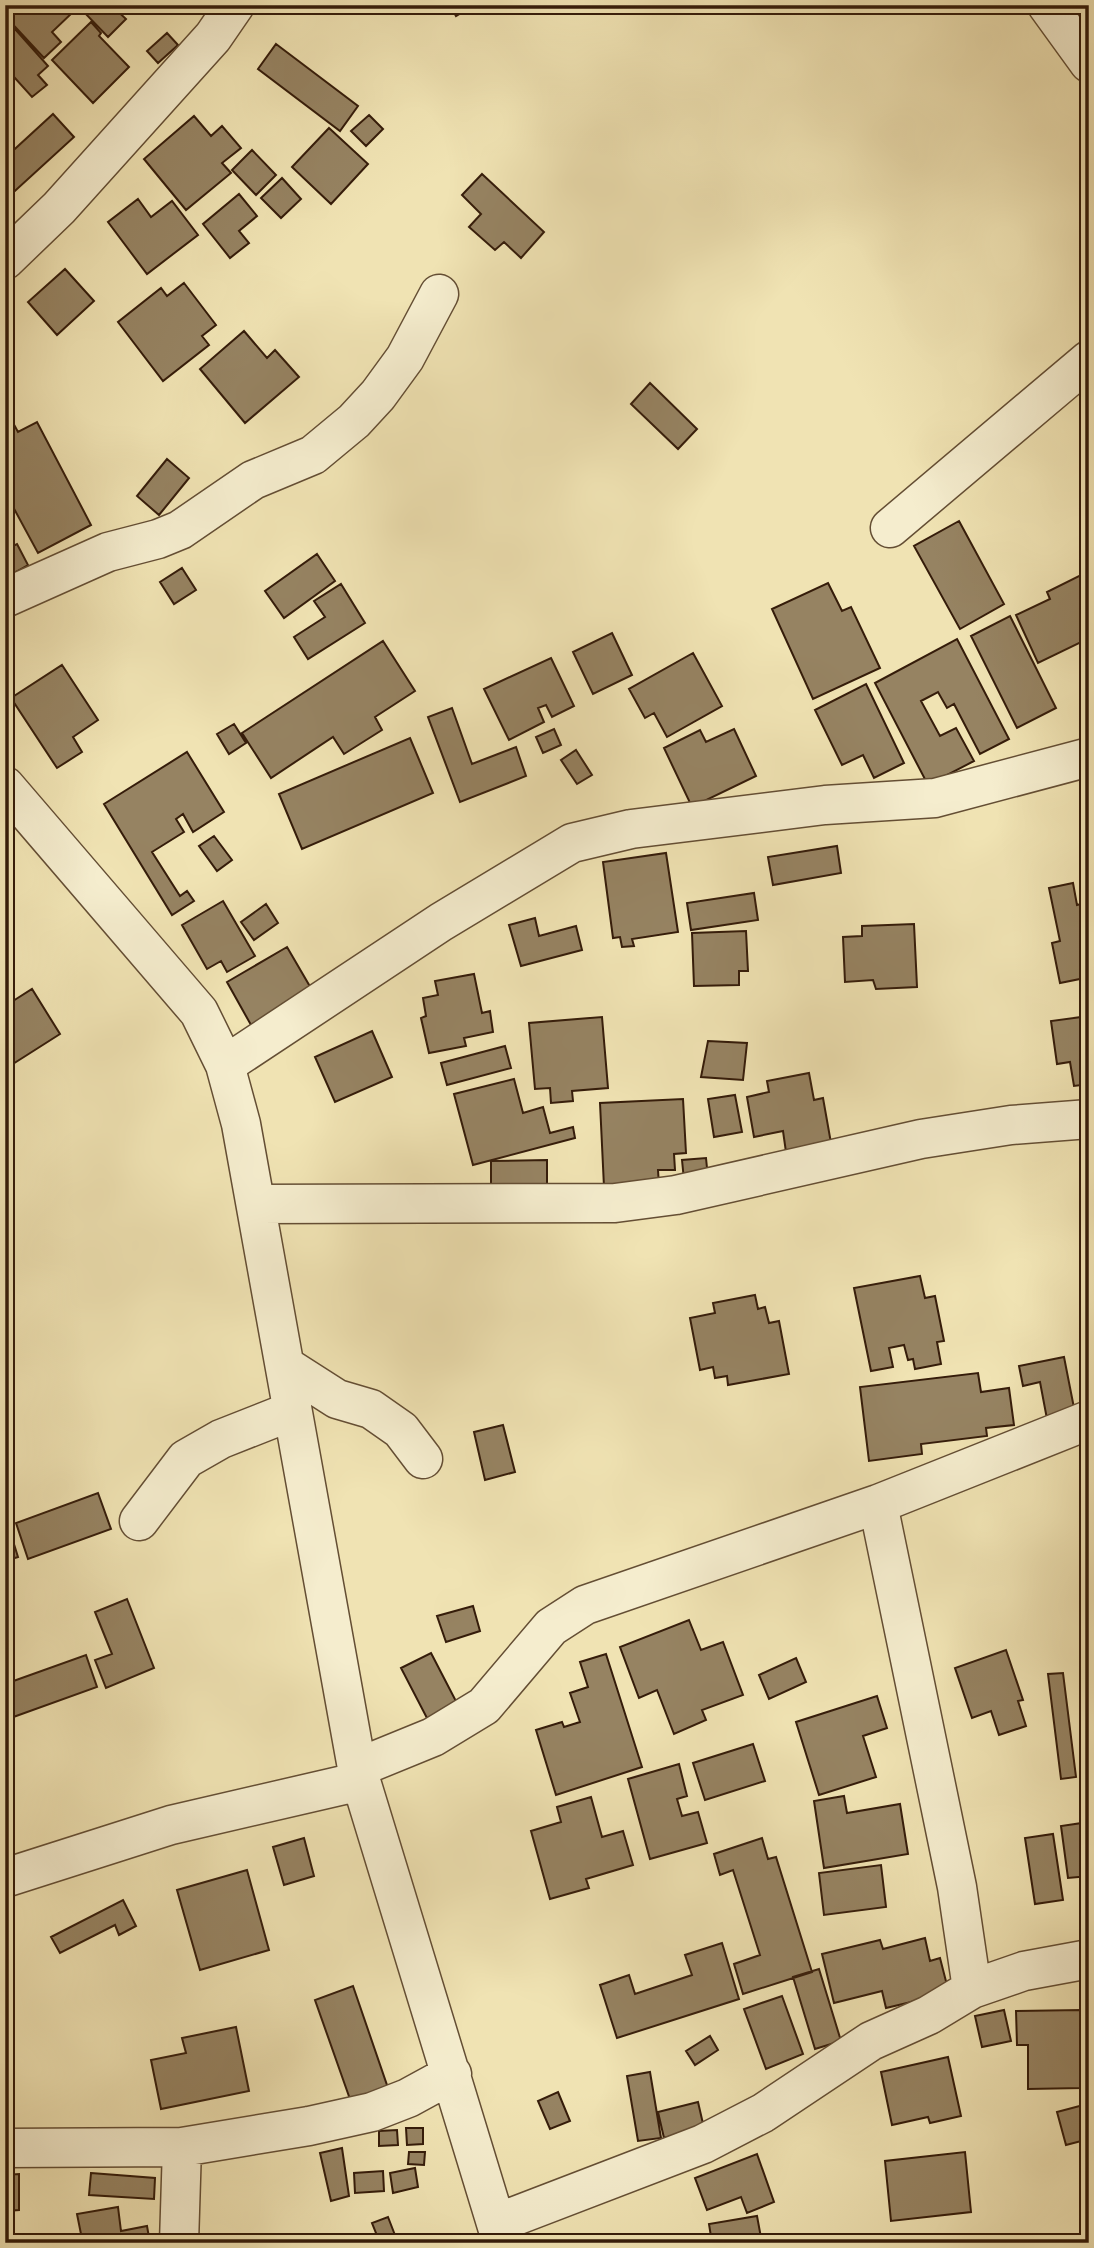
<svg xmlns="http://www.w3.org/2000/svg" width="1094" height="2248" font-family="'Gentium Book Plus',serif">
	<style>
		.building { fill: #968362; stroke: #351c0a; stroke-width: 2 }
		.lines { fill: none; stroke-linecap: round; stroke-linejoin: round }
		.minor-casing { stroke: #644e34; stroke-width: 41 }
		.minor { stroke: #f5edce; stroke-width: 38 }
	</style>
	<rect width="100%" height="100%" fill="#f0e3b3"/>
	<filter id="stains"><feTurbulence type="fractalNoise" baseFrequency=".00286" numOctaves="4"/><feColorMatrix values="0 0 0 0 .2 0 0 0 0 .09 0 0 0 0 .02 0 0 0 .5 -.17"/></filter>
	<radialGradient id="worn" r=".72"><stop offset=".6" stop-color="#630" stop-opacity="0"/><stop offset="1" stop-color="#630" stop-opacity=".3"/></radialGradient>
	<path class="building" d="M5,5H65L72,13L52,32L61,42L44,58L5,16Z
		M82,5H111L126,19L108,37L80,8Z
		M450,5H474L456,16Z
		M91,22L101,33L99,36L129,67L93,103L52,60Z
		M15,29L48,66L38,75L47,85L32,97L5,67V38Z
		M167,33L178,45L158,63L147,51Z
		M276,44L358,106L340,131L258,69Z
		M53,114L74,137L5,200V158Z
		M369,115L383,129L366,146L351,131Z
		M194,116L211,136L222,126L241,148L222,163L231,173L186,210L144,159Z
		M329,128L368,164L331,204L292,167Z
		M252,150L276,175L256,195L232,170Z
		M482,174L544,232L521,258L504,242L495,250L469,227L481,214L462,195Z
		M282,178L301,199L281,218L261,198Z
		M239,194L257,216L239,231L249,243L230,258L203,224Z
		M138,199L151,217L172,201L198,235L147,274L108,222Z
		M65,269L94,301L57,335L28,302Z
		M184,283L216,325L202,336L209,345L163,381L118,322L161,288L167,296Z
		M244,331L267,358L275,350L299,377L245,423L200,369Z
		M650,383L697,429L678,449L631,404Z
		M5,408L18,432L37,422L91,525L38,553L5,492Z
		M167,459L189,478L159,515L137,496Z
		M959,521L1004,604L960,629L914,546Z
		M17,544L28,565L14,573L5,550Z
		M317,554L335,581L284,618L265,591Z
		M182,568L196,590L174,604L160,582Z
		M1089,571V651L1086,653L1081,642L1038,663L1016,615L1050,599L1047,592Z
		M828,583L842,611L851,607L880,668L813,699L772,609Z
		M341,584L365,623L308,659L294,637L325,617L314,601Z
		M1010,616L1056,708L1017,728L971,636Z
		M612,633L632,675L593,694L573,652Z
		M957,639L1009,739L980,754L954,704L947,708L938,692L921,701L940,736L956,728L974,761L928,785L875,683Z
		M383,641L415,691L375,717L382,730L344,754L333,737L271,778L242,733Z
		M693,653L722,706L667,737L654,713L645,718L629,689Z
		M551,658L574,706L552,717L546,705L538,708L544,722L509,740L484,689Z
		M62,665L98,720L73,737L82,752L57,768L11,698Z
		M866,684L904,763L874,778L863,755L842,765L815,710Z
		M452,708L472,764L516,747L526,776L460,802L428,717Z
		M234,724L246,743L229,754L217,734Z
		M554,729L561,745L543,753L536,737Z
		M734,729L756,776L692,807L664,748L700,730L706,742Z
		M410,738L433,793L302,849L279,794Z
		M576,750L592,775L577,784L561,760Z
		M187,752L224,812L193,832L183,814L176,819L184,832L152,852L180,896L187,891L194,901L172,915L104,804Z
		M214,836L232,860L217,871L199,846Z
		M837,846L841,873L773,885L768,857Z
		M666,853L678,932L632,939L634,946L622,947L620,937L613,938L603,862Z
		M1073,883L1077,905L1089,902V994L1085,978L1060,983L1052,943L1060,941L1049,888Z
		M754,893L758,920L691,930L687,903Z
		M223,901L255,956L227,972L221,961L207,969L182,925Z
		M266,904L278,923L254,940L241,922Z
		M535,918L539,936L576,926L582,950L521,966L509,925Z
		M914,924L917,987L876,989L873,980L845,982L843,937L862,936V926Z
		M746,931L748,971H739V985L694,986L692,933Z
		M287,947L312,990L251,1025L227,982Z
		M474,974L482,1013L490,1011L493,1032L464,1038L466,1046L429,1053L421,1018L426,1016L423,998L438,995L435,981Z
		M5,989L13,1001L32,989L60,1034L5,1069Z
		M1089,1016V1084L1074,1086L1070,1062L1057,1064L1051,1021Z
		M602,1017L608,1088L572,1091L573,1101L551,1103L550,1088L535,1089L529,1023Z
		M372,1031L392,1077L335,1102L315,1057Z
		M708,1041L747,1043L743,1080L701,1077Z
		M505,1046L511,1068L447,1085L441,1063Z
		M809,1073L814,1100L823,1098L831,1143L786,1152L783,1131L754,1137L747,1097L769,1092L767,1081Z
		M514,1079L523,1113L543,1107L550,1133L573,1127L575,1138L473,1165L454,1094Z
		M735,1095L742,1132L714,1137L708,1099Z
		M683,1099L686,1153L674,1154L675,1170H658L659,1185L604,1187L600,1103Z
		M706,1158L708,1178L684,1180L682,1160Z
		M547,1160V1189H491V1161Z
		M920,1276L925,1298L935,1296L944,1341L937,1342L941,1364L915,1369L913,1359L908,1360L904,1345L889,1348L893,1367L871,1371L854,1288Z
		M755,1295L758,1309L765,1307L769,1323L779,1321L789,1374L728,1385L727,1376L715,1378L713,1367L700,1370L690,1318L715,1313L713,1303Z
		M1064,1357L1075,1413L1047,1419L1040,1382L1023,1386L1019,1366Z
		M978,1373L981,1392L1009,1388L1014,1425L986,1428L987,1436L921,1444L922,1454L869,1461L860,1387Z
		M503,1425L515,1472L485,1480L474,1432Z
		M98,1493L111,1529L28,1559L16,1523Z
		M9,1528L18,1557L5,1561V1529Z
		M127,1599L154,1668L106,1688L95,1660L112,1654L95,1612Z
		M473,1606L480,1631L446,1642L437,1616Z
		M689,1620L701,1650L723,1642L743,1695L702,1710L706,1720L674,1734L657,1690L639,1698L620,1647Z
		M1006,1650L1023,1700L1018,1701L1026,1726L999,1735L991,1711L972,1718L955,1668Z
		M431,1653L459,1707L429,1722L401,1668Z
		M606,1654L642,1767L556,1795L536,1730L562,1722L564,1727L580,1722L570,1693L588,1687L580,1662Z
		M86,1655L97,1687L5,1720V1684Z
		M796,1658L806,1682L769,1699L759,1675Z
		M1063,1673L1076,1777L1061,1779L1048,1674Z
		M877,1696L887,1728L863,1736L876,1777L819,1795L796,1722Z
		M753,1744L765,1781L705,1800L693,1763Z
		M679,1764L687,1796L677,1799L682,1816L698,1812L707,1843L650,1859L628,1779Z
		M844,1796L847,1813L900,1804L908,1854L824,1868L814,1801Z
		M591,1797L602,1837L623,1831L633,1865L586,1879L589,1888L550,1899L531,1831L561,1822L557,1807Z
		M1082,1823L1089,1876L1068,1878L1061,1826Z
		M1053,1834L1063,1900L1035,1904L1025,1838Z
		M304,1838L314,1876L284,1885L273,1847Z
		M762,1838L768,1859L776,1857L812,1972L743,1994L734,1964L760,1955L733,1870L720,1875L714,1854Z
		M881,1865L886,1907L824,1915L819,1873Z
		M247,1870L269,1950L200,1970L177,1890Z
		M123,1900L136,1926L119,1935L115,1925L60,1953L51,1937Z
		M925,1938L930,1961L940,1958L949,1993L886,2008L882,1991L834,2003L822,1954L880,1940L883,1949Z
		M722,1943L739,1999L617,2038L600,1985L629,1975L635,1994L692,1975L685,1955Z
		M819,1969L841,2041L815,2049L793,1977Z
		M353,1986L388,2088L351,2102L315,2000Z
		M782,1996L803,2054L766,2069L744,2009Z
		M1004,2010L1011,2041L982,2047L975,2016Z
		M1081,2010L1082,2088L1028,2089V2045H1017L1016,2011Z
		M236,2027L249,2091L161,2109L151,2060L186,2053L182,2038Z
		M710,2036L718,2050L695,2065L686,2051Z
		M948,2057L961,2116L930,2123L928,2117L892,2125L881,2072Z
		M650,2072L661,2138L638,2141L627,2076Z
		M558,2092L570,2121L550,2129L538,2101Z
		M698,2102L704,2128L664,2138L658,2112Z
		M1087,2104L1089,2139L1066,2145L1057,2112Z
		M406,2128H423V2144L407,2145Z
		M397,2130L398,2145L379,2146V2131Z
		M342,2148L349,2196L331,2201L320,2153Z
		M409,2152H425L424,2165L408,2164Z
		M965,2152L971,2212L891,2221L885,2161Z
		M757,2154L774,2202L747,2213L741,2197L707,2210L695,2178Z
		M415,2168L418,2187L393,2193L390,2173Z
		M383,2171L384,2191L355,2193L354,2173Z
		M91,2173L155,2178L154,2199L89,2195Z
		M19,2174V2210L6,2211L5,2243V2175Z
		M118,2207L121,2231L147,2226L150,2243H64L63,2237L81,2234L77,2214Z
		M757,2216L762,2243H712L709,2224Z
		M388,2217L398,2243H380L372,2223Z"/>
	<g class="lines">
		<g class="minor-casing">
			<path id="minor" d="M1047,5L1089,63
				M5,260L59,208L213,37L235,5
				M890,528L1089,360
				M5,598L108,552L158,539L180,530L253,480L313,455L354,421L378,395L405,358L439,294
				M5,786L199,1012L225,1065L241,1124L357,1768L502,2243
				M225,1065L441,922L572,843L631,829L825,805L935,798L1089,757
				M256,1204L615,1203L676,1195L921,1139L1011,1125L1089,1119
				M287,1367L337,1399L371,1409L401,1430L423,1459
				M878,1504L957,1887L972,1989
				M139,1521L186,1459L221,1439L292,1411
				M357,1768L433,1737L484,1706L551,1627L585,1605L878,1504L1089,1420
				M5,1878L171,1825L361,1781
				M5,2148L182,2147L309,2126L372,2112L408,2098L452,2074
				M497,2223L703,2144L763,2113L871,2041L929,2015L972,1989L1024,1971L1089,1959
				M179,2243L182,2147"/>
		</g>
		<use href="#minor" class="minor"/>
	</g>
	<rect width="1094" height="2248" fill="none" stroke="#f0e3b3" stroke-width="28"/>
	<rect x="7" y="7" width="1080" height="2234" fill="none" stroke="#351c0a" stroke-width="3.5"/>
	<rect x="14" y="14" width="1066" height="2220" fill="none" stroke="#351c0a" stroke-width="2"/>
	<rect width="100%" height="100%" filter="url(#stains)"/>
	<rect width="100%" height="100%" fill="url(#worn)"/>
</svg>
